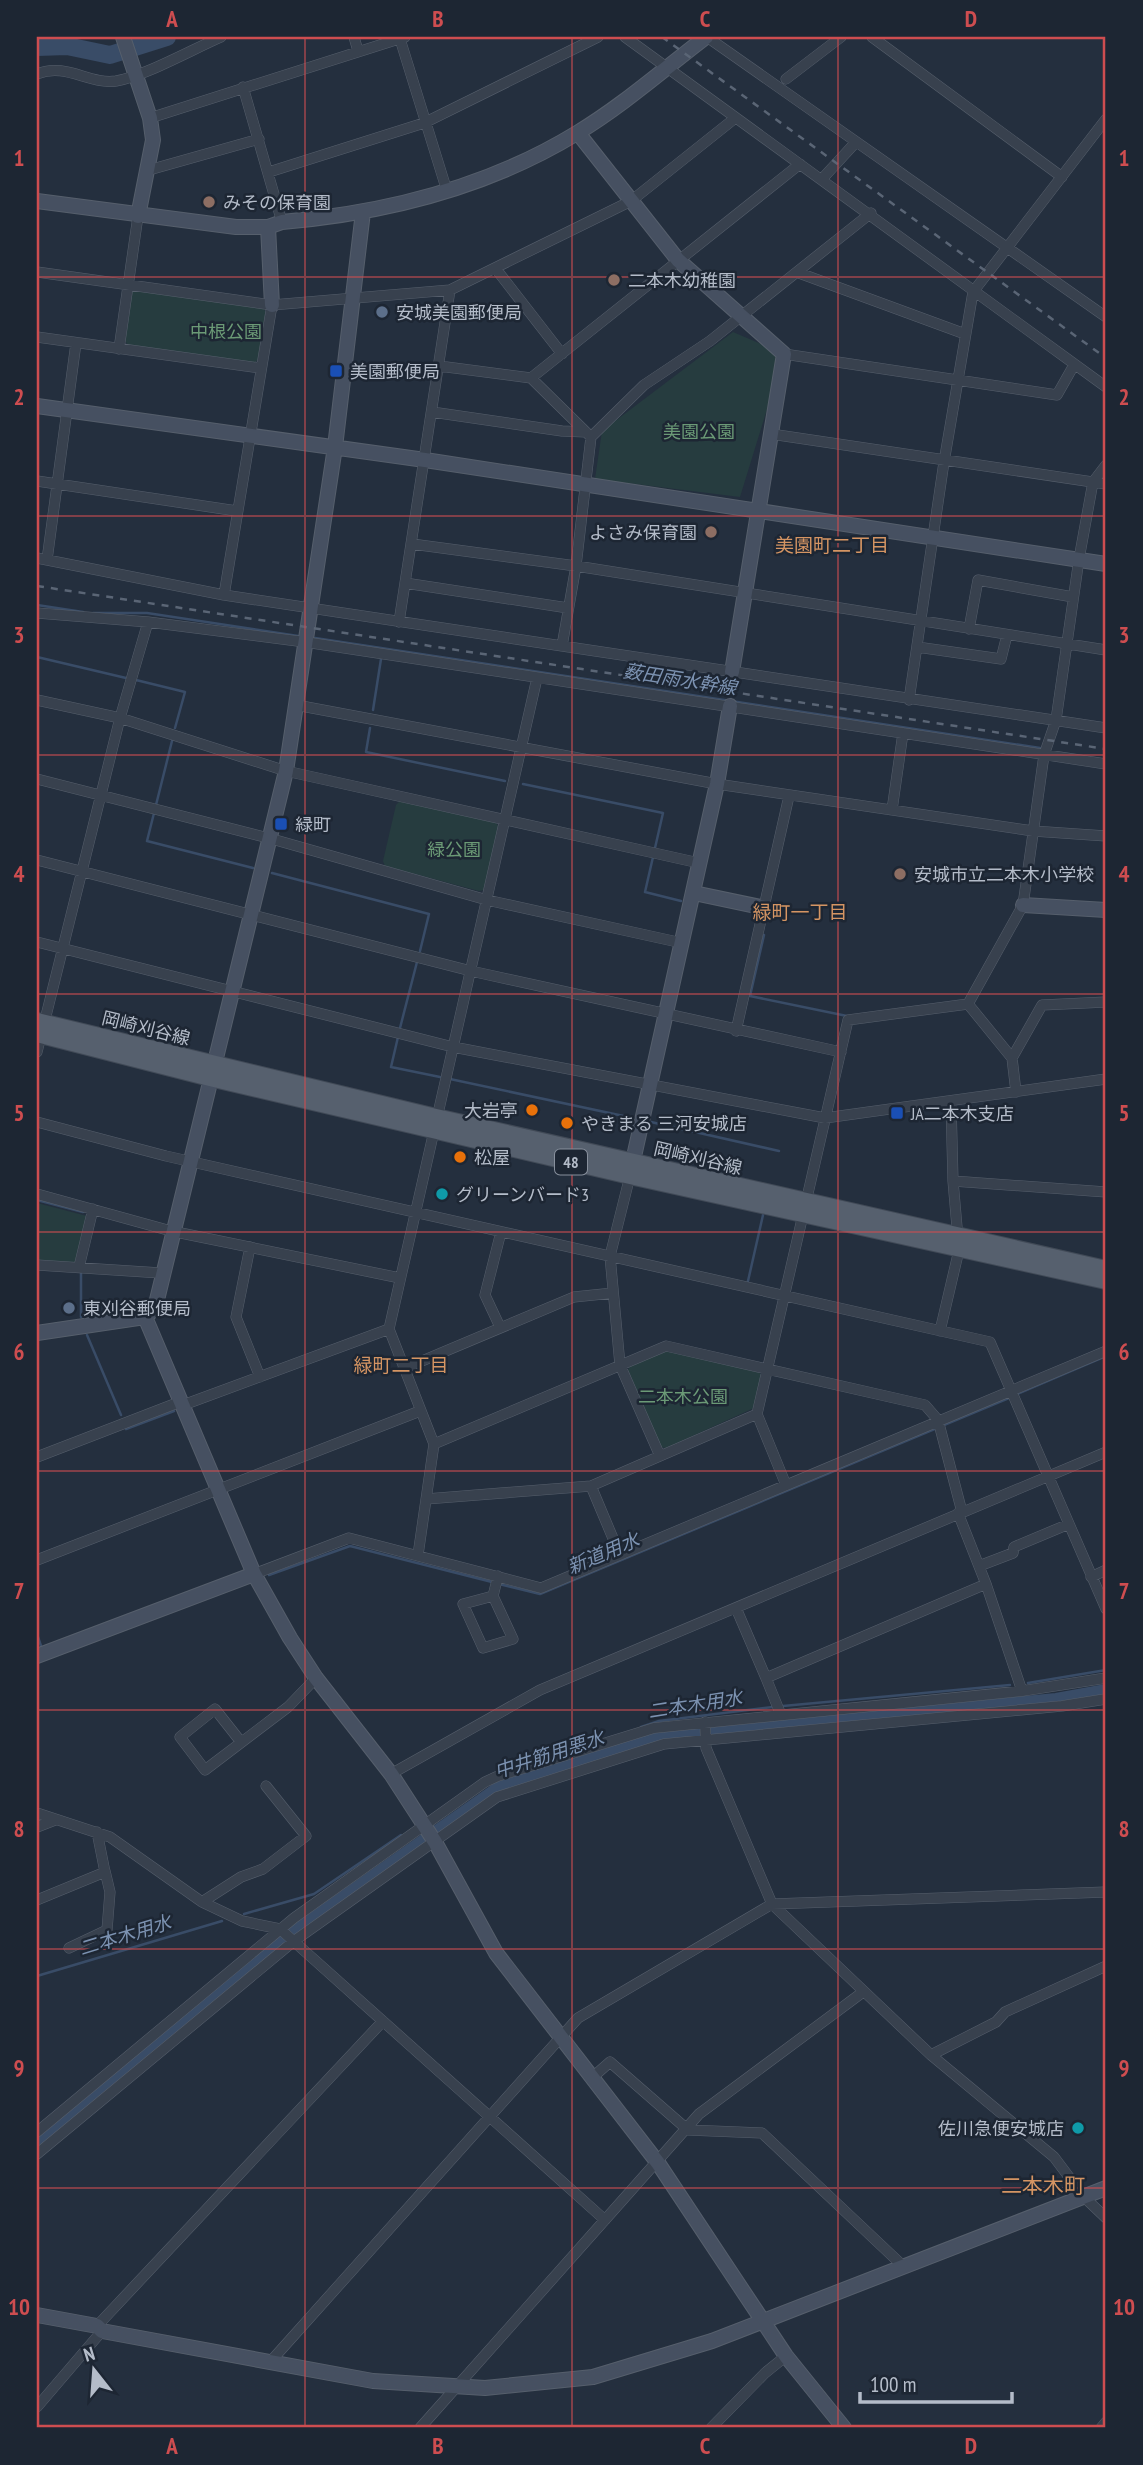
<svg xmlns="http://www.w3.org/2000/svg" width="1143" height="2465" font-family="'PT Sans Narrow','Noto Sans JP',sans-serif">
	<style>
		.green { fill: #263c3f }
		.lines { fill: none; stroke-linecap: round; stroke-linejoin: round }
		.stream { stroke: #394c67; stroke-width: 2.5 }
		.canal { stroke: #394c67; stroke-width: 10 }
		.river { stroke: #394c67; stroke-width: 18 }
		.street-casing { stroke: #565f6c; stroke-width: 11 }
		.secondary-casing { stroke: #565f6c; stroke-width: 16 }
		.primary-casing { stroke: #414a57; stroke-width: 18 }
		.street { stroke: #38414e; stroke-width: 10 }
		.secondary { stroke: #465061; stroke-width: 14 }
		.primary { stroke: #56606e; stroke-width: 16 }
		.rail { stroke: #5a6575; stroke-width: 2.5; stroke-dasharray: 7 7; stroke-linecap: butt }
		.grid { fill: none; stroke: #ce4d50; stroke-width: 2; stroke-opacity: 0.55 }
		.education-dot { fill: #8d6e63; stroke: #1d2633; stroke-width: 2.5 }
		.service-dot { fill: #5c6f8a; stroke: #1d2633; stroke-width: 2.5 }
		.transit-dot { fill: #1a4fb4; stroke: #1d2633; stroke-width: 2.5 }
		.food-dot { fill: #e8710a; stroke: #1d2633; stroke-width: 2.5 }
		.culture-dot { fill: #0f9aa8; stroke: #1d2633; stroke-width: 2.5 }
		.labels { text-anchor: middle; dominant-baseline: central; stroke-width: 5; stroke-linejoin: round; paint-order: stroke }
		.shield { fill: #1d2633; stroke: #878f9c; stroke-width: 2 }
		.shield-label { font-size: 16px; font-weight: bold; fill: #b4bcc9 }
		.poi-label { font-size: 18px; fill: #b4bcc9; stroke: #1d2633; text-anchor: start }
		.park-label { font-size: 18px; fill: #6b9a76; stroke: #1d2633 }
		.street-label { font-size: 18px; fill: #b4bcc9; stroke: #1d2633 }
		.neighbourhood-label { font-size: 19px; fill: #d59563; stroke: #1d2633 }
		.water-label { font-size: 19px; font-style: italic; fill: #7c92b1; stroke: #1d2633 }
		.quarter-label { font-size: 21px; fill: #d59563; stroke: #1d2633 }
		.neatline { fill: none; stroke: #ce4d50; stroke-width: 2.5 }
		.grid-label { font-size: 23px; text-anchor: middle; font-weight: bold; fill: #ce4d50 }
	</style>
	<rect width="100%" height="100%" fill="#242f3e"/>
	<path class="green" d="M135,290L262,307L266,312L258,360L254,363L129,346L125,341L131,292Z
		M733,332L784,354L740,497L595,479L602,431Z
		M400,801L496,823L499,827L484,890L479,891L385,866L383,861L396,805Z
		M37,1203L87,1216L75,1262L37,1261Z
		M666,1350L758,1370L761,1375L754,1408L666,1448L661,1447L628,1370L630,1366Z"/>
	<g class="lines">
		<path class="stream" d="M37,605L83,612
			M93,613H147L298,636
			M315,638L1040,748
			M37,657L126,678
			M136,680L185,692L175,728
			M373,710L381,659
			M370,728L366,752L505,781
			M523,784L663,813L655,848
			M156,805L173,737
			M154,813L147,841L253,868
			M653,857L645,892L681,901
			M272,873L429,914L420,951
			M764,935L750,996L847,1016
			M400,1028L417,962
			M398,1037L391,1067L440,1077
			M450,1079L633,1118
			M651,1122L779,1151
			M37,1200L83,1212
			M748,1281L763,1215
			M81,1317V1273
			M87,1335L121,1415
			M1017,1394L1106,1356
			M944,1425L1009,1398
			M126,1429L174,1411
			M269,1575L350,1546L492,1582
			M499,1584L540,1594L937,1428
			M37,1634L42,1649
			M1028,1683L1106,1670
			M783,1706L1010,1685
			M641,1727L659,1721L773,1707
			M244,1914L314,1894L401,1835
			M37,1976L222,1921"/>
		<path class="canal" d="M37,2145L293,1931L497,1787L662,1735L1056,1698L1106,1689"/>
		<path class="river" d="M37,47L67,46L110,55L167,37"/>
		<g class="street-casing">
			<path id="street" d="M354,37L358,51
				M625,37L1106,387
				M707,37L1106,317
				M872,37L1062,177
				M400,39L447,191
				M37,74C66,62 89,85 116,81C145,76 193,49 221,37
				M786,79L841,37
				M243,87L282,222
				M150,118L405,37
				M149,170L259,139
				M269,172L424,123L598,37
				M822,179L856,142
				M496,269L562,354
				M37,272L272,305L450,290L631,201L734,119
				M799,273L965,334
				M272,305L224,595L1106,728
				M37,337L260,368
				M119,349L138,216
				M784,354L1057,395L1074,365
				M439,366L531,378L591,437
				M531,378L800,164
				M432,412L562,431L586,432
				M771,434L1106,484
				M37,481L237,511
				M412,544L576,566L1106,650
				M37,558L224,595
				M47,560L76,343
				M405,583L568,608
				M37,613L148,622L305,642L1106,764
				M399,622L450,290
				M969,629L978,580L1073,597
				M562,646L576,566L591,437L644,385L710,341L871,213
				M917,647L1001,659L1007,635
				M37,700L120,718L286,771L699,863
				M909,700L944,462L973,292L1106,119
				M296,705L717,784L1033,831L1106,836
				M37,779L272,839L487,900L682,943
				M892,810L903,733
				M37,860L471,971L841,1052
				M37,942L453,1047L825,1118L1106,1079
				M968,1004L1023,905L1044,755L1056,720L1079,559L1093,482L1106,465
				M968,1004L1012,1058L1016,1092
				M736,1031L789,796
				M37,1052L120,718L148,622
				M1012,1058L1042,1005L1106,1002
				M37,1122L166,1156L990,1342L1106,1609
				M630,1176L610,1256L620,1365L660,1456
				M953,1181L1106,1192
				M37,1194L171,1231L400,1278
				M250,1247L236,1317L260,1377
				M37,1265L161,1273
				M79,1267L93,1209
				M500,1327L485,1295L501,1232
				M940,1331L959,1250L953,1181L951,1102
				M403,1369L574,1297L613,1293
				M434,1444L666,1346L925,1405L938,1420L962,1512
				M37,1457L177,1403L186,1404L389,1329
				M786,1485L757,1414L848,1020L968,1004
				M591,1486L620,1555
				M426,1499L591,1486L757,1414
				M958,1513L986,1584L1022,1691
				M418,1555L434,1444L389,1329L537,678
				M37,1560L420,1411
				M979,1566L1013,1553L1014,1547L1069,1524
				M254,1574L349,1538L541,1588L1106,1351
				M1091,1577L1106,1570
				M493,1596L513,1639L483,1648L463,1604L493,1596L498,1576
				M736,1608L766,1678L986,1584
				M766,1678L781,1715
				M705,1722L706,1748L772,1904L931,2055L1054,2157L1084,2197L1106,2218
				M241,1742L215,1709L180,1737L205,1770L288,1707L316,1678
				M391,1774L540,1690L1106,1452
				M37,1813L110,1837L202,1902L242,1921L280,1929L605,2220
				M37,1827L55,1820
				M37,1900L105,1872L97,1832
				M202,1902L241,1877L263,1869L306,1836L266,1786
				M69,1948L107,1930L110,1892L105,1871
				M931,2055L996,2022L1005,2012L1106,1966
				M594,2076L610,2062L688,2130L762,2133L903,2266
				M37,2132L294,1918L485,1782L498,1776L654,1728L1022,1691L1106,1678
				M37,2154L294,1941L497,1797L664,1744L1062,1706L1106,1699
				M97,2326L383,2021
				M271,2361L578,2018L772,1904L1106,1892
				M37,2407L102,2331
				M420,2428L699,2114L863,1992
				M711,2428L765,2373L786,2356
				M1101,2428L1106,2422"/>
		</g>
		<g class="secondary-casing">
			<path id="secondary" d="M123,37L150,118L153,140L138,216
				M578,133L678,260L784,354L732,672
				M37,201L236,227H268L282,222C386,213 487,188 577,133C622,106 664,69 706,37
				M268,227L272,305
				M37,406L425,460L1106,564
				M694,893L765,908
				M1023,905L1106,910
				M631,1170L717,784L730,706
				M145,1317L254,1574L290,1638L316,1678L391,1774L435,1842L496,1953L658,2163L786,2356L844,2428
				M37,1333L145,1317L155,1308L286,771L335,447L363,212
				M37,1656L254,1574
				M37,2315L97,2326L102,2331L373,2381L485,2388L593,2377L712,2341L1106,2188"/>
		</g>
		<g class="primary-casing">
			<path id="primary" d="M37,1021L436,1117L1106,1269
				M37,1034L210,1078L630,1176L1106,1281"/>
		</g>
		<use href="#street" class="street"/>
		<use href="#secondary" class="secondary"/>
		<use href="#primary" class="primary"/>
		<path class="rail" d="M662,37L1106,358
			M37,586L1106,749"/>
	</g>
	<path class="grid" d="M305,37V2428M572,37V2428M838,37V2428M37,277H1106M37,516H1106M37,755H1106M37,994H1106M37,1232H1106M37,1471H1106M37,1710H1106M37,1949H1106M37,2188H1106"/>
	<g class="education-dot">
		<circle cx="209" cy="202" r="7"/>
		<circle cx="614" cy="280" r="7"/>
		<circle cx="711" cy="532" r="7"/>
		<circle cx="900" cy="874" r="7"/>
	</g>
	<g class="service-dot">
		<circle cx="382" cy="312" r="7"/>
		<circle cx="69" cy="1308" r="7"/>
	</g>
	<g class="transit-dot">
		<rect x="329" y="364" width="14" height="14" rx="3.5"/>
		<rect x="274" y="817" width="14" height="14" rx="3.5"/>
		<rect x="890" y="1106" width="14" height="14" rx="3.5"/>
	</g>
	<g class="food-dot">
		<circle cx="532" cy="1110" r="7"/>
		<circle cx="567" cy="1123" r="7"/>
		<circle cx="460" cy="1157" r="7"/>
	</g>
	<g class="culture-dot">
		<circle cx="442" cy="1194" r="7"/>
		<circle cx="1078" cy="2128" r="7"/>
	</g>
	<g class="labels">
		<rect class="shield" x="555" y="1149.5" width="32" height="25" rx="5"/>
		<g class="shield-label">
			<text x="571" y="1162">48</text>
		</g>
		<g class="poi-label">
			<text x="223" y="202">みその保育園</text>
			<text x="628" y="280">二本木幼稚園</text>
			<text x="396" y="312">安城美園郵便局</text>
			<text x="350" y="371">美園郵便局</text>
			<text x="697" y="532" text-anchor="end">よさみ保育園</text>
			<text x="295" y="824">緑町</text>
			<text x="914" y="874">安城市立二本木小学校</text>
			<text x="518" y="1110" text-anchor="end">大岩亭</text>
			<text x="911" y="1113">JA二本木支店</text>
			<text x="581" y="1123">やきまる 三河安城店</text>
			<text x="474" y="1157">松屋</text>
			<text x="456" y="1194">グリーンバード3</text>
			<text x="83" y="1308">東刈谷郵便局</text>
			<text x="1064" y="2128" text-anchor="end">佐川急便安城店</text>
		</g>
		<g class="park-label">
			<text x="226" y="331">中根公園</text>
			<text x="699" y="431">美園公園</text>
			<text x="454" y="849">緑公園</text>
			<text x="683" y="1396">二本木公園</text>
		</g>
		<g class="street-label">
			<text transform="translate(146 1028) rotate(14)">岡崎刈谷線</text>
			<text transform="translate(698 1158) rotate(13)">岡崎刈谷線</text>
		</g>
		<g class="neighbourhood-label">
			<text x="832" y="545">美園町二丁目</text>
			<text x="800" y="912">緑町一丁目</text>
			<text x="401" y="1365">緑町二丁目</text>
		</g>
		<g class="water-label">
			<text transform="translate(680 679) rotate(9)">薮田雨水幹線</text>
			<text transform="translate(603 1553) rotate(-23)">新道用水</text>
			<text transform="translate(695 1704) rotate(-9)">二本木用水</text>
			<text transform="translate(549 1754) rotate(-18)">中井筋用悪水</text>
			<text transform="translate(125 1935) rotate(-17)">二本木用水</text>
		</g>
		<g class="quarter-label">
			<text x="1043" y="2185">二本木町</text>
		</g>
	</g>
	<rect width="1143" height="2465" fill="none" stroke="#1d2633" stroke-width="77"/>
	<g transform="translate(94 2370) rotate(343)" stroke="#1d2633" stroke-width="5" paint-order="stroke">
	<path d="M0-5L12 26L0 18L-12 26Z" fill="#b4bcc9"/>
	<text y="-10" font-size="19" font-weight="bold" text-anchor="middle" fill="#b4bcc9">N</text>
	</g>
	<path d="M860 2392v10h152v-10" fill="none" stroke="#b4bcc9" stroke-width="3.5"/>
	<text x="870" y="2392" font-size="21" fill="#b4bcc9" stroke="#1d2633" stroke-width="5" paint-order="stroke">100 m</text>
	<rect x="38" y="38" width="1066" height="2388" class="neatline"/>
	<g class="grid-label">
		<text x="172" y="27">A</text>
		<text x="438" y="27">B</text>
		<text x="705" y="27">C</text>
		<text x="971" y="27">D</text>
		<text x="19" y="166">1</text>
		<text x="1124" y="166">1</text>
		<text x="19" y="405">2</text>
		<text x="1124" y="405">2</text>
		<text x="19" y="643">3</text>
		<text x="1124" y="643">3</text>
		<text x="19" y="882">4</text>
		<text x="1124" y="882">4</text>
		<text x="19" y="1121">5</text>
		<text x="1124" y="1121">5</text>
		<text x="19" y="1360">6</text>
		<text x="1124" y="1360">6</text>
		<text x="19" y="1599">7</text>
		<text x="1124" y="1599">7</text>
		<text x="19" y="1837">8</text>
		<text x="1124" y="1837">8</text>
		<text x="19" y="2076">9</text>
		<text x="1124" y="2076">9</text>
		<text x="19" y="2315">10</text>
		<text x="1124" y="2315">10</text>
		<text x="172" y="2454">A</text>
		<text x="438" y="2454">B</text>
		<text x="705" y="2454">C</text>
		<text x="971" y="2454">D</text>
	</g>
</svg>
